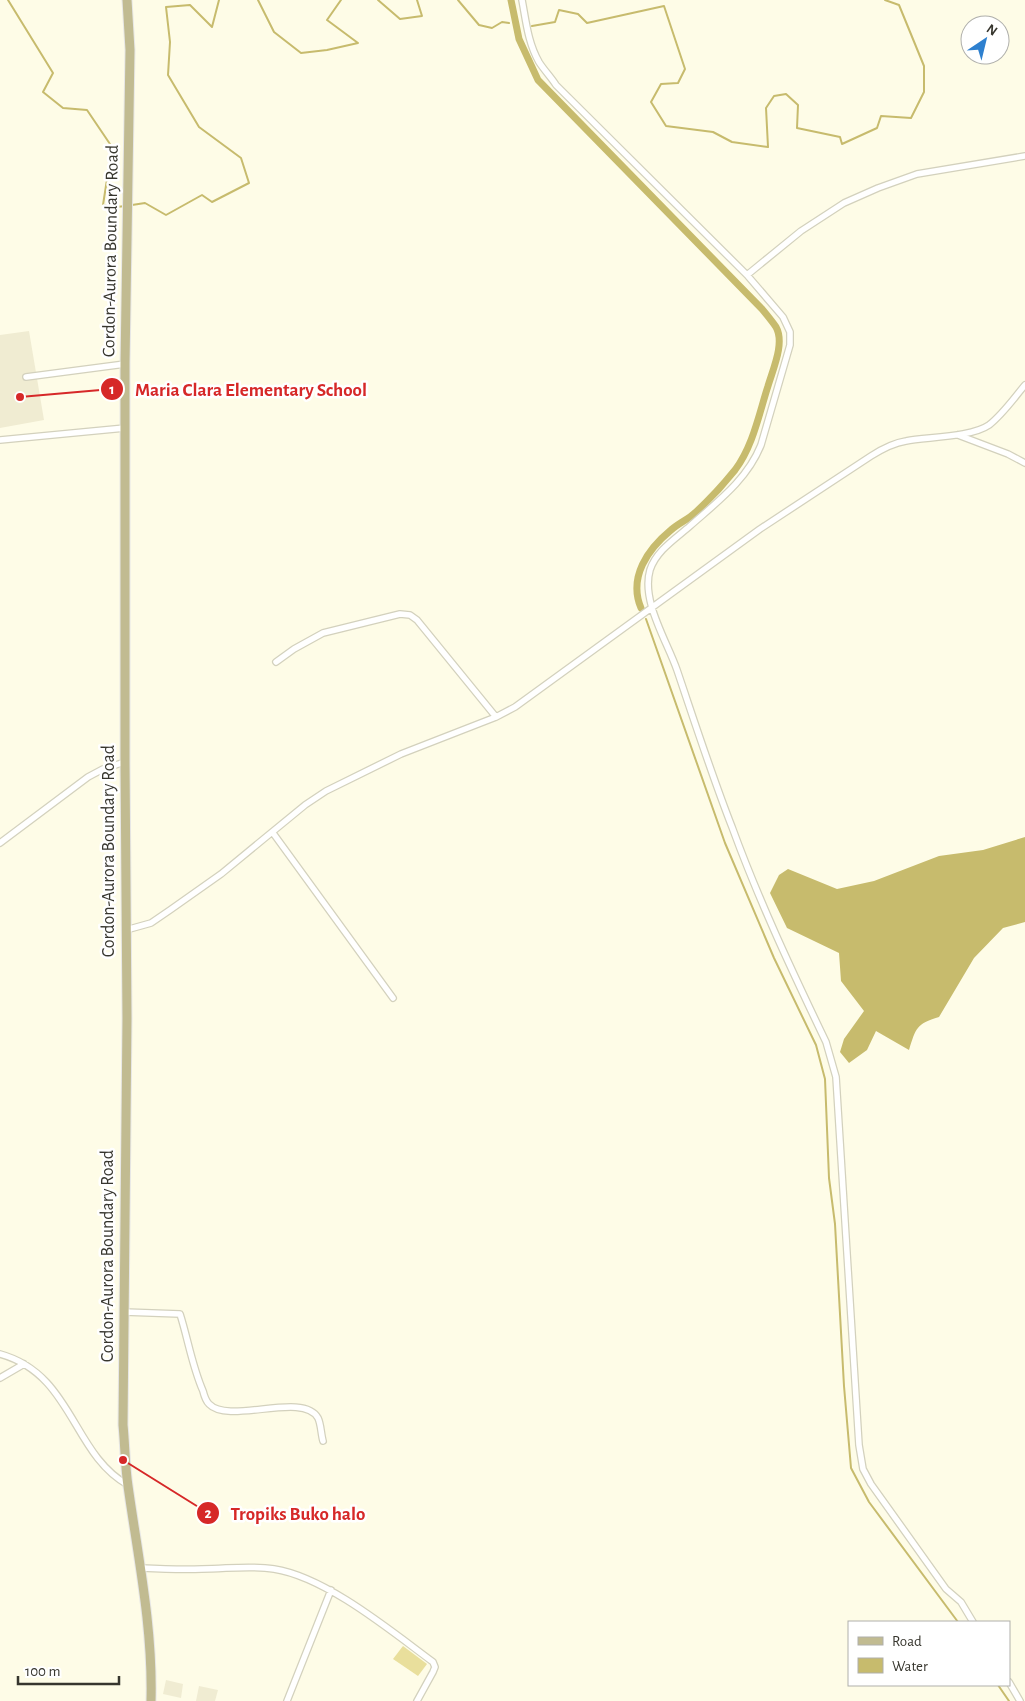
<svg xmlns="http://www.w3.org/2000/svg" width="1025" height="1701" font-family="'Alegreya Sans',sans-serif">
	<style>
		.built { fill: #f0ecd2 }
		.green { fill: #e9df9c }
		.water { fill: #c7bb6d }
		.lines { fill: none; stroke-linecap: round; stroke-linejoin: round }
		.stream { stroke: #c7bb6d; stroke-width: 2 }
		.canal { stroke: #c7bb6d; stroke-width: 7 }
		.street-casing { stroke: #d3d1bd; stroke-width: 8 }
		.primary-casing { stroke: #e7e7e6; stroke-width: 11 }
		.street { stroke: #fff; stroke-width: 5.5 }
		.primary { stroke: #c1bb91; stroke-width: 9 }
		.labels { text-anchor: middle; dominant-baseline: central; stroke-width: 5; stroke-linejoin: round; paint-order: stroke }
		.street-label { font-size: 18px; fill: #37362e; stroke: #fff }
		.leader { fill: none; stroke: #d62828; stroke-width: 2 }
		.callout-dot { fill: #d62828; stroke: #fff; stroke-width: 2 }
		.mark-label { font-size: 15px; text-anchor: middle; font-weight: bold; fill: #fff }
		.callout-label { font-size: 19px; text-anchor: middle; font-weight: bold; fill: #d62828; stroke: #fff; stroke-width: 5; stroke-linejoin: round; paint-order: stroke }
	</style>
	<rect width="100%" height="100%" fill="#fefce7"/>
	<path class="built" d="M29,331L44,420L0,428V335Z
		M166,1680L183,1684L181,1698L163,1694Z
		M199,1686L218,1690L215,1701H196Z"/>
	<path class="green" d="M403,1646L427,1664L418,1676L393,1659Z"/>
	<path class="water" d="M1025,837V922L1003,928L974,958L939,1017C916,1024 916,1028 909,1050L876,1031L867,1050L849,1063L840,1052L844,1039L864,1011L841,981L839,953L787,928L770,893L779,875L788,869L837,889L874,881L939,856L983,850Z"/>
	<g class="lines">
		<path class="stream" d="M8,0L53,73L43,92L63,108L87,110L112,147L103,205L117,207L125,206
			M258,0L274,32L301,53L327,50L358,43L327,20L341,0
			M378,0L400,19L422,16L417,0
			M458,0L479,25L492,28L502,22L509,23
			M532,26L555,22L559,10L578,14L587,23L664,6L685,69L678,83L661,84L651,102L666,126L713,132L732,142L768,147L766,108L774,96L786,94L798,105L797,128L840,137L842,144L877,128L881,116L911,118L924,92V66L899,5L885,0
			M132,205L145,203L166,215L202,195L212,202L249,183L241,158L199,127L168,75L170,42L166,7L190,5L212,27L219,0
			M646,619L725,843L774,958L816,1045L825,1079L829,1178L835,1224L844,1386L851,1468L869,1502L958,1622
			M998,1685L1009,1701"/>
		<path class="canal" d="M511,0L519,39L538,80L762,309C767,315 772,321 776,327C785,343 773,369 768,386C759,414 753,446 735,470C723,485 710,499 696,512C689,519 679,523 671,530C648,549 628,577 641,608"/>
		<g class="street-casing">
			<path id="street" d="M522,0C526,21 528,43 539,62C544,70 551,77 556,85L747,275L783,317L790,332V345L761,445C747,480 717,502 690,526C675,539 656,551 650,570C641,601 667,641 677,670C695,723 712,776 732,827C759,901 792,971 826,1042L836,1077L859,1445L863,1469L871,1484L946,1589L961,1602L973,1622
				M747,275L801,231L844,203L878,188L917,174L1025,156
				M26,377L125,364
				M958,435L1008,454L1025,463
				M0,440L125,428
				M276,662L294,649L323,633L400,614L410,615L417,620L496,717
				M273,833L393,998
				M0,843L88,777L103,769L125,762
				M126,930L151,923L170,910L221,874L305,805L326,791L401,754L496,717L515,707L760,529L871,456C882,449 893,443 906,441C928,437 972,437 989,425C1003,414 1014,398 1025,385
				M124,1312L180,1314C188,1339 192,1366 203,1391C204,1395 206,1401 209,1404C229,1425 303,1391 318,1418C321,1424 321,1434 323,1441
				M0,1354C73,1374 72,1454 128,1485
				M0,1378L24,1364
				M141,1568C161,1569 182,1570 202,1569C226,1569 250,1565 274,1569C326,1577 391,1631 433,1662L435,1667L433,1672L417,1701
				M1009,1682L1020,1701
				M287,1701L331,1590"/>
		</g>
		<g class="primary-casing">
			<path id="primary" d="M127,0L130,50L125,364V762L127,1018L123,1425C125,1445 125,1466 128,1486C138,1557 153,1628 151,1701"/>
		</g>
		<use href="#street" class="street"/>
		<use href="#primary" class="primary"/>
	</g>
	<g class="labels">
		<g class="street-label">
			<text transform="translate(111 251) rotate(-89)">Cordon-Aurora Boundary Road</text>
			<text transform="translate(109 851) rotate(-90)">Cordon-Aurora Boundary Road</text>
			<text transform="translate(108 1256) rotate(-90)">Cordon-Aurora Boundary Road</text>
		</g>
	</g>
	<path class="leader" d="M20 397L112 389M123 1460L208 1513"/>
	<g class="callout-dot">
		<circle cx="20" cy="397" r="5"/>
		<circle cx="123" cy="1460" r="5"/>
		<circle cx="112" cy="389" r="12"/>
		<circle cx="208" cy="1513" r="12"/>
	</g>
	<g class="mark-label">
		<text x="112" y="394">1</text>
		<text x="208" y="1518">2</text>
	</g>
	<g class="callout-label">
		<text x="251" y="396">Maria Clara Elementary School</text>
		<text x="298" y="1520">Tropiks Buko halo</text>
	</g>
	<rect x="848" y="1621" width="162" height="65" fill="#ffffff" stroke="#afafab"/>
	<rect x="858" y="1637" width="25" height="8" fill="#c1bb91" stroke="#afafab"/>
	<text x="892" y="1646" font-size="15" fill="#37362e">Road</text>
	<rect x="858" y="1658" width="25" height="15" fill="#c7bb6d" stroke="#afafab"/>
	<text x="892" y="1671" font-size="15" fill="#37362e">Water</text>
	<g transform="translate(985 40) rotate(35)"><circle r="24" fill="#ffffff" stroke="#afafab"/>
	<path d="M0-4L9 19L0 12L-9 19Z" fill="#2e80cf"/>
	<text y="-8" font-size="14" font-weight="bold" text-anchor="middle" fill="#37362e">N</text>
	</g>
	<path d="M18 1676v8h101v-8" fill="none" stroke="#37362e" stroke-width="2.5"/>
	<text x="25" y="1676" font-size="15" fill="#37362e" stroke="#ffffff" stroke-width="4" paint-order="stroke">100 m</text>
</svg>
